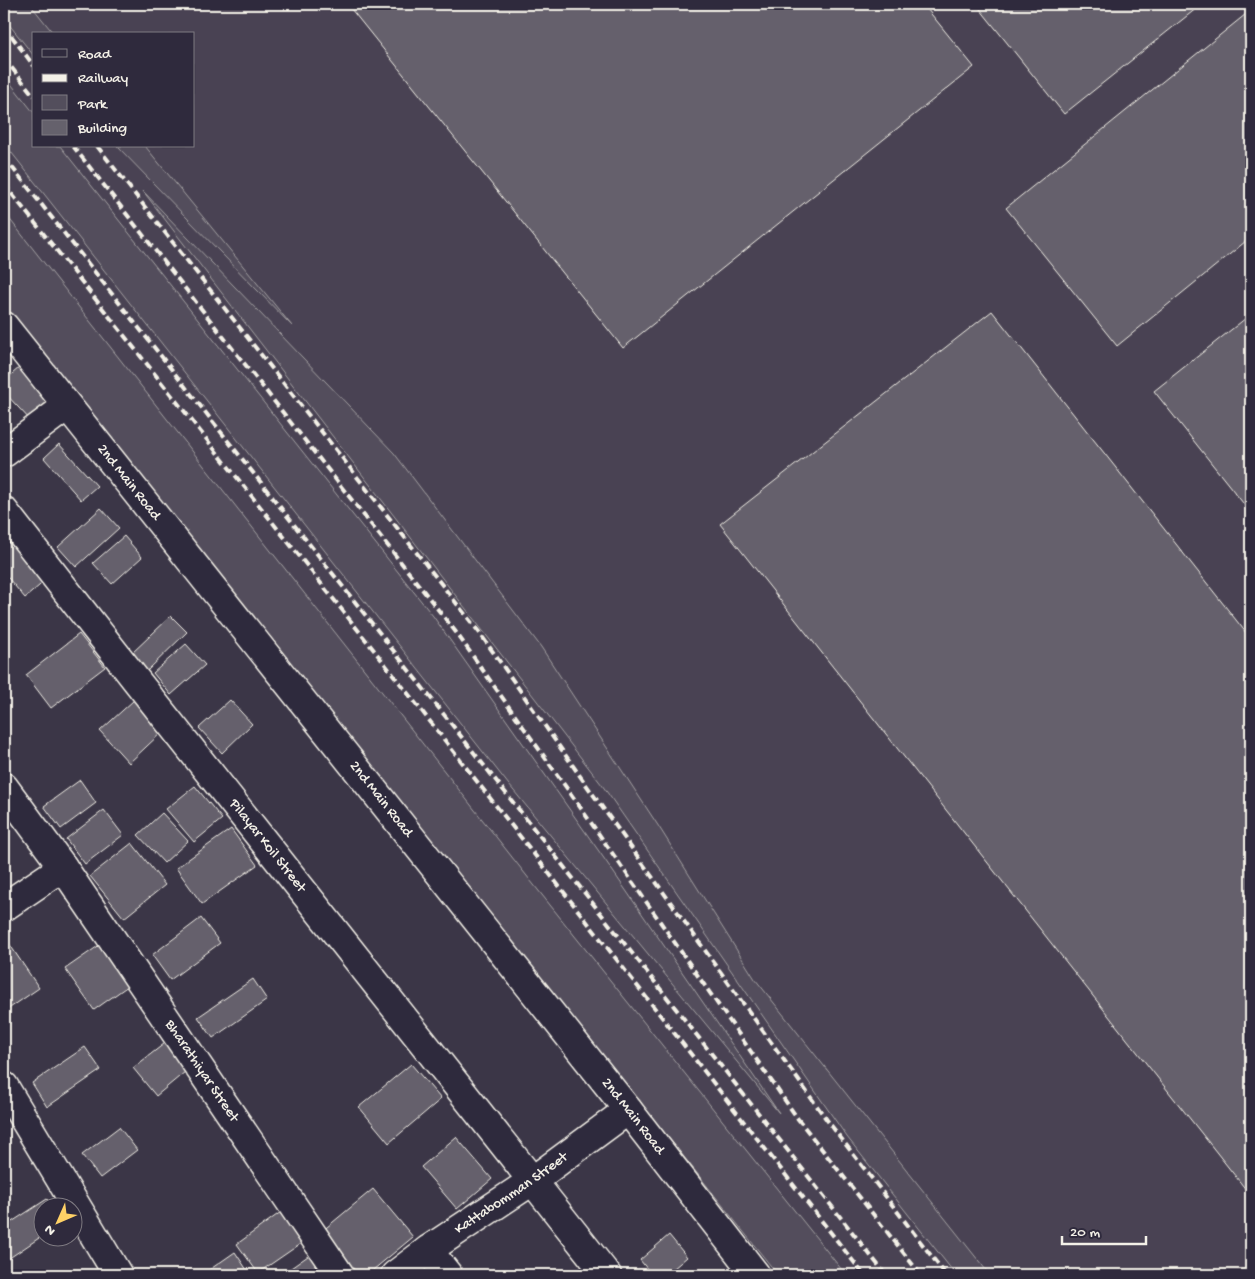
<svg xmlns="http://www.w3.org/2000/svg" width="1255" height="1279" font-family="'Gochi Hand',sans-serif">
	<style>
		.built { fill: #484352; fill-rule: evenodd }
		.green { fill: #534e5c; stroke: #a4a0a2 }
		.building { fill: #65616c; stroke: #f4f1e8 }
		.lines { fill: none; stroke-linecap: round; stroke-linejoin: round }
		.street-casing { stroke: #f4f1e8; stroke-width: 31 }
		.secondary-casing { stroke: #f4f1e8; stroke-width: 31 }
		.street { stroke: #2f2a3d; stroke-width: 28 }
		.secondary { stroke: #2f2a3d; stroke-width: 28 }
		.rail { stroke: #f4f1e8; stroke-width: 4; stroke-dasharray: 8 4; stroke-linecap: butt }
		.labels { text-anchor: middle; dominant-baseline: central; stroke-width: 4; stroke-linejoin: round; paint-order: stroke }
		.street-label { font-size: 15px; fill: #f4f1e8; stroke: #2f2a3d }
	</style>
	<rect width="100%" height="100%" fill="#3b3647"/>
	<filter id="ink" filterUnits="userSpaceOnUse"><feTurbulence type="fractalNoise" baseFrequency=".02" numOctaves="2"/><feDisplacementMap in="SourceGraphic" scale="10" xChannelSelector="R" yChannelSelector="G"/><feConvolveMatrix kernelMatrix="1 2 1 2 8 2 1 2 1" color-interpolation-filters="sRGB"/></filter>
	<g filter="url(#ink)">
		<path class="built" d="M4,4H1251V1275H791L4,276ZM34,34H194V146H34Z"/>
		<path class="green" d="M4,4H30L54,34H34V56L4,18Z
			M4,75L34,113V146H60L433,616L603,857L779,1113L509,785L4,143Z
			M117,146H145L292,326Z
			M143,191L394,453L541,647L659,827L755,979L990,1275H956L847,1137L602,785Z
			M4,212L530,880L846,1275H778L281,651L4,310Z"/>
		<path class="building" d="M347,4H923L974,67L623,348Z
			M976,4H1202L1064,114Z
			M1251,10V237L1117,346L1006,208Z
			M992,311L1251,639V1196L720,524Z
			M1251,314V513L1154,391Z
			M20,367L53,402L32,422L4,392V381Z
			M59,444L97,486L81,500L44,458Z
			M101,508L119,528L76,567L58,547Z
			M124,536L142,557L112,584L93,563Z
			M12,540L47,579L25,598L4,573V547Z
			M171,616L187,632L147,671L131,654Z
			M79,634L105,667L51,708L26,675Z
			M186,644L205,665L171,695L153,673Z
			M134,700L163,731L129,763L100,731Z
			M230,700L252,724L222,753L199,728Z
			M80,780L96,803L61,829L44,806Z
			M195,786L222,819L194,842L166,809Z
			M4,803L14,818L4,826Z
			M104,810L123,835L85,864L66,839Z
			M162,813L188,841L164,863L138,835Z
			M231,829L257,865L202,904L176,868Z
			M132,843L165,885L124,918L90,876Z
			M201,918L220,943L170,980L152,955Z
			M4,936L39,988L4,1012Z
			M104,942L132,983L94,1010L65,969Z
			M253,979L267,1000L213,1038L198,1017Z
			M169,1040L191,1067L156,1096L133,1068Z
			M85,1047L101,1070L47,1107L32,1083Z
			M411,1064L441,1099L389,1143L359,1107Z
			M119,1127L137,1150L100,1178L82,1155Z
			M456,1137L492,1179L457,1209L421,1167Z
			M373,1189L413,1237L367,1275H357L321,1232Z
			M47,1199L52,1206H42V1236L5,1261L4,1227Z
			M281,1212L303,1242L258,1273L237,1244Z
			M669,1235L687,1257L666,1275H652L640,1260Z
			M315,1251L332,1275H281Z
			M235,1252L247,1270L239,1275H202Z"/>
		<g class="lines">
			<g class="street-casing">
				<g id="street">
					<path d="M4,453L67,406"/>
					<path id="s1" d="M4,511L136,680L607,1275"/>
					<path id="s2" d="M4,787L63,867L340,1275"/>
					<path d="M4,907L63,867"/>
					<path d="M4,1086L118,1275"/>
					<path d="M428,1250L448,1275"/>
					<path id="s3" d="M395,1275L428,1250L532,1181L628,1110"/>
				</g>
			</g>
			<g class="secondary-casing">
				<g id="secondary">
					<path id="s4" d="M4,326L628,1110L756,1275"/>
				</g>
			</g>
			<use href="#street" class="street"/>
			<use href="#secondary" class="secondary"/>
			<path class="rail" d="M4,26L34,66
				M4,58L34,96
				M73,146L455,631L573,797L798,1119L921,1275
				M97,146L479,632L592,793L827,1120L946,1275
				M4,157L886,1275
				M4,184L381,659L864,1275"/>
		</g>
	</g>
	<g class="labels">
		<g class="street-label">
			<text stroke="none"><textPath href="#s4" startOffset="200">2nd Main Road</textPath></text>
			<text stroke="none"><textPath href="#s4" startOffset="605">2nd Main Road</textPath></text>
			<text stroke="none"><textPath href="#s1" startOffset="426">Pilayar Koil Street</textPath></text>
			<text stroke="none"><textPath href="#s2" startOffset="346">Bharathiyar Street</textPath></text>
			<text stroke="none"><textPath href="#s4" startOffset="1010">2nd Main Road</textPath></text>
			<text stroke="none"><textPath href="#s3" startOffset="142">Kattabomman Street</textPath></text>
		</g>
	</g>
	<rect width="1255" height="1279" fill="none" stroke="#2f2a3d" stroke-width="20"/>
	<rect x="10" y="10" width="1235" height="1259" fill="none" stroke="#f4f1e8" stroke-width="2" filter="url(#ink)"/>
	<rect x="32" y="32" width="162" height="115" fill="#2f2a3d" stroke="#7e7a81"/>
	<rect x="42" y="49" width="25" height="8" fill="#2f2a3d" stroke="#7e7a81"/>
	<text x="78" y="58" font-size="15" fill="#f4f1e8">Road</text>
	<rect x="42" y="74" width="25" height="8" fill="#f4f1e8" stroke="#7e7a81"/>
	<text x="78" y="82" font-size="15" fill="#f4f1e8">Railway</text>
	<rect x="42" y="95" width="25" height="15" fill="#534e5c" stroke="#7e7a81"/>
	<text x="78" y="108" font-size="15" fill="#f4f1e8">Park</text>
	<rect x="42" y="120" width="25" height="15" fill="#65616c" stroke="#7e7a81"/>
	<text x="78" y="132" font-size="15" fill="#f4f1e8">Building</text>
	<g transform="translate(58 1222) rotate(225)"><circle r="24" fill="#2f2a3d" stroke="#7e7a81"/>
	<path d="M0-4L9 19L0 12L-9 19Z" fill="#ffd166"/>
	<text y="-8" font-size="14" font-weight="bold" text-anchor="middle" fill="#f4f1e8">N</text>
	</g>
	<path d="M1062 1236v8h84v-8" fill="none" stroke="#f4f1e8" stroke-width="2.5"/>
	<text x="1070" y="1236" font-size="15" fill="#f4f1e8" stroke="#2f2a3d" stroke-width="4" paint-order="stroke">20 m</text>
</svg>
